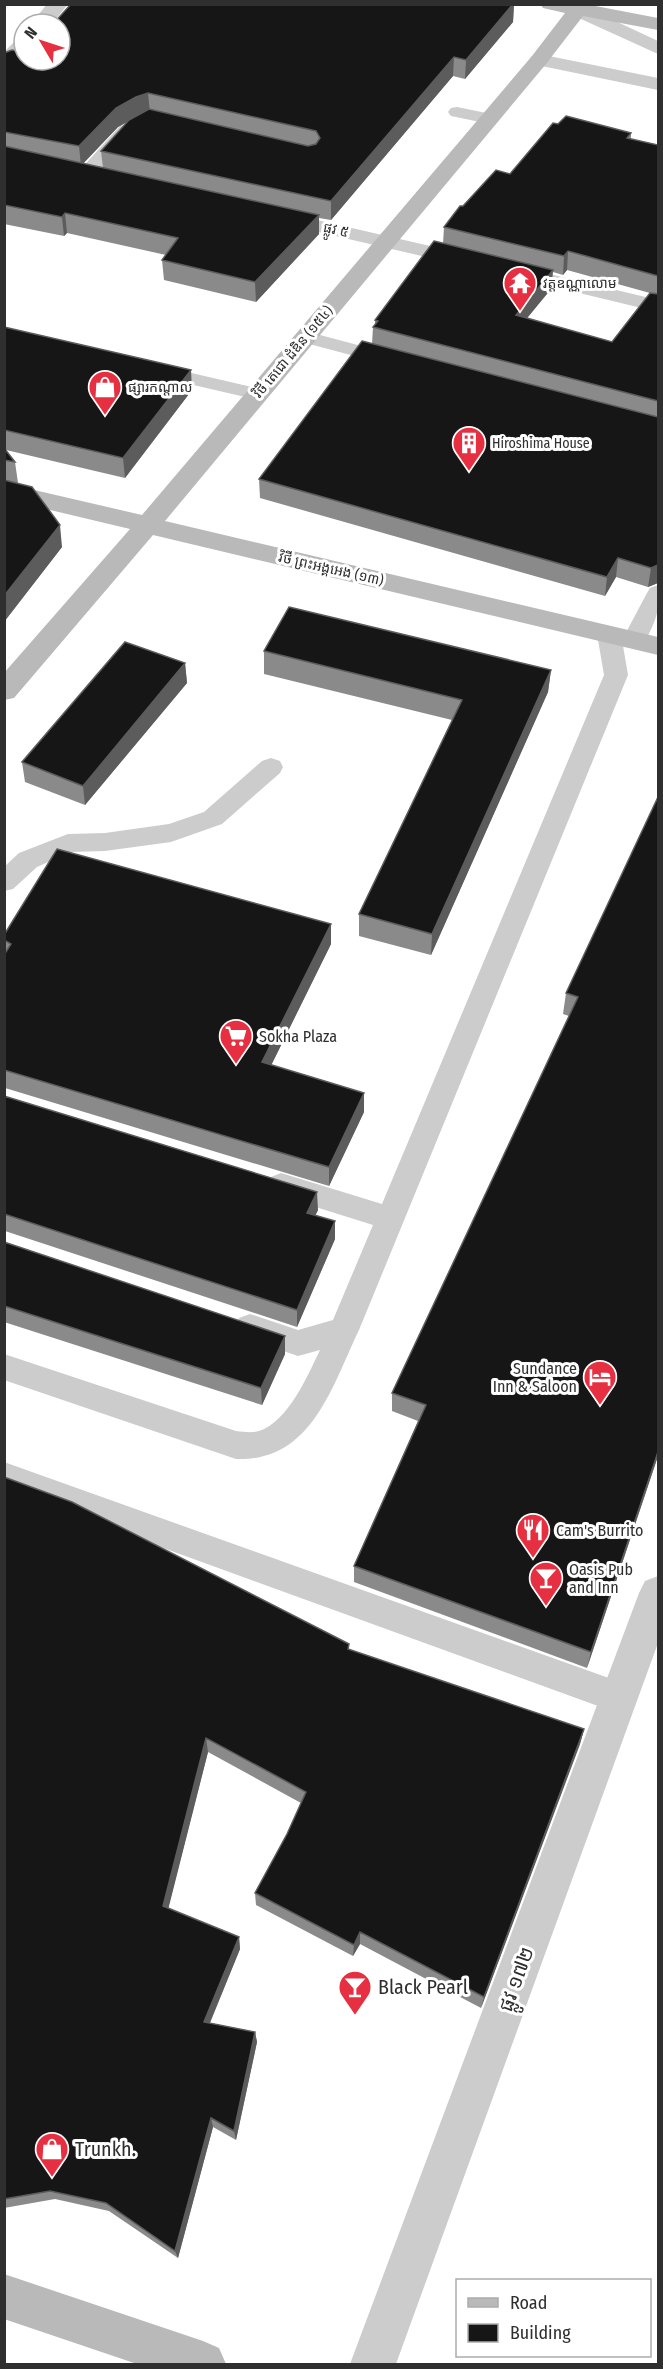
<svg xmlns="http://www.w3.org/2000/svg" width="663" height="2369" font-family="'Fira Sans Condensed','Noto Sans Khmer',sans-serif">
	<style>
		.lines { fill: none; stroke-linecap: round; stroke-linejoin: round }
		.lane { fill: #ccc; fill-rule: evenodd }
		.street { fill: #ccc; fill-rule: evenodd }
		.secondary { fill: #b9b9b9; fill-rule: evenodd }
		.wall { fill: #8a8a8a; fill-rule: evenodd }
		.shaded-wall { fill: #5c5c5c }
		.building { fill: #161616; stroke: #5c5c5c; stroke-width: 1.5 }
		.labels { text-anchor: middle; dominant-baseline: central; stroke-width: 6; stroke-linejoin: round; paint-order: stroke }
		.far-street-label { font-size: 14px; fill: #2f2f2f; stroke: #fff }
		.far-poi-label { font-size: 14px; fill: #2f2f2f; stroke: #fff; text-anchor: start }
		.poi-label { font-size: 16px; fill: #2f2f2f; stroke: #fff; text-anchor: start }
		.near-street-label { font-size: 20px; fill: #2f2f2f; stroke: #fff }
		.near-poi-label { font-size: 20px; fill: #2f2f2f; stroke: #fff; text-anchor: start }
	</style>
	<rect width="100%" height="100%" fill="#fff"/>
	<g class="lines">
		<path class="lane" d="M457,107L496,115L499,119L496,123L490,124L451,116L448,112L451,108Z
			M127,124L134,126L136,130L134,134L93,179H79L77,175L79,171L120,126Z
			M282,212L465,254L472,256L475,260L472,264L465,266L275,222L272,218L275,214Z
			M516,266L658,300V312L509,276L506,272L509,268Z
			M305,331L399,356L402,360L399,364L392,366L298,341L295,337L298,333Z
			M153,364L265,390L268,394L265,398L258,400L146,374L143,370L146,366Z
			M658,585C661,610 655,624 642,646L634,648L626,646L622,640L647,593L650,588Z
			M609,626L617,629L621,634L628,675L359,1330C332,1386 312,1462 236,1459L4,1380V1354L236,1431C244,1432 252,1433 259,1431C288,1422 308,1375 320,1350L298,1356L239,1336L235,1327L239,1318L250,1314L298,1330L333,1320L373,1225L271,1193L267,1185L271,1177L281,1173L382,1204L604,675L597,634L601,629Z
			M271,758L280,761L283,767L280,773L222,824L171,842L105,851L71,852L37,867L13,889L4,891V867L19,853L68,834L105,833L169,824L204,812L262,761Z
			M4,1462L620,1682L632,1687L637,1698L632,1709L620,1714L4,1490Z"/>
		<path class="street" d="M47,4H68L52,24H31Z
			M579,4L658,41V54L570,14L567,10L570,6Z
			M24,37V55L11,69L4,71V52L17,39Z
			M539,54L658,78V90L532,64L529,60L532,56Z
			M658,1576V1643L396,2364H350L639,1593L645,1581Z"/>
		<path class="secondary" d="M540,4H585L658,18V30L583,16L546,64L165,521L658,637V655L153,535L14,698L4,700V673L130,529L4,499V483L142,515L532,56L565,13L543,8Z
			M4,2274L203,2341L219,2348L226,2364H137L4,2319Z"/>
	</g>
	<path class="wall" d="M71,4H514L513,22L465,79L453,76L331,220L319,218V234L256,302L164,280L162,260L166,255L67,233L64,236L4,224V53L24,60ZM128,122L101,151L103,168L83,163L118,127Z
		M558,124L631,133V139L658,145V583L648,587L616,577L605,596L260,498L259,479L372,344L373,327L375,325V320L443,244L444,227L463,206L510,174ZM567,270L650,293L612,342L527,318L551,289L553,272L563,275Z
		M4,327L192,390L125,478L6,450L15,462L18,483L62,547L4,622Z
		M264,651L551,670L548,692L431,955L359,936V914L452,720L264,674Z
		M185,663L187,683L85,805L25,782L22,762Z
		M658,797V1456L587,1668L354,1582V1566L418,1421L392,1411V1393L569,1016L563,1014L566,993Z
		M4,935L331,944L271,1065L364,1112L329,1186L5,1088L4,955L6,953Z
		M4,1096L318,1210L315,1215L335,1221V1239L297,1327L5,1231Z
		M4,1242L285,1354L262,1405L4,1322Z
		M4,1477L349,1650L584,1729L580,1744L481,2008L360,1944L353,1956L256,1905L255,1893L287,1834L301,1803L208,1752L168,1908L239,1937L240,1949L210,2023L255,2032L257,2042L236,2140L213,2127L178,2258L109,2211L55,2199L4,2208Z"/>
	<path class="shaded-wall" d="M513,4H514L513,22L465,79L466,60Z
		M454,57L453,76L331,220V201Z
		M148,93L150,113L137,116L118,127L81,166L79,146L116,108L136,97Z
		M65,213L67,233L64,236L62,217Z
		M319,215V234L256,302L255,282Z
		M568,251L567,270L563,275L564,256Z
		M553,270L551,289L514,334L516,315Z
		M191,370L192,390L125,478L123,458Z
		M60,525L62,547L4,622V596Z
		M618,558L616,577L605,596L607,577Z
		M658,565V583L648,587L651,568Z
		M185,663L187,683L85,805L83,786Z
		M551,670L548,692L431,955L432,934Z
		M331,924V944L263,1082L262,1062Z
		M364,1093V1112L329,1186V1167Z
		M317,1192L318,1210L308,1231L307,1213Z
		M335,1221V1239L297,1327V1310Z
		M285,1336V1354L262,1405L261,1388Z
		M658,1452V1456L587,1668L591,1652Z
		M584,1729L580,1744L481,2008L484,1997Z
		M206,1738L208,1752L166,1918L163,1906Z
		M360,1932V1944L353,1956L354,1945Z
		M239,1937L240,1949L206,2032L204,2022Z
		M255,2032L257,2042L236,2140L234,2131Z
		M211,2118L213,2127L178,2258L175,2251Z"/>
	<path class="building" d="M71,4H513L466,60L454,57L331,201L101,151L129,120L149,109L308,146L316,144L320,138L316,131L148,93L136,97L116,108L79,146L4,132V53L12,50L24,52V60H60V24H53Z
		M566,116L631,133L627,138L658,145V276L568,251L564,256L444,227L460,206H463L496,170L510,174L553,123L558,124Z
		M4,146L319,215L255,282L162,260L178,238L65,213L62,217L4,205Z
		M434,241L553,270L516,315L612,342L650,293L658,294V401L373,327L378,321L375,320Z
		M4,327L191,370L123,458L4,430Z
		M362,341L658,417V565L651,568L618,558L607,577L259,479Z
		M4,448L15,462L4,460Z
		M4,480L32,487L60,525L4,596Z
		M289,607L551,670L432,934L359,914L462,700L264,651Z
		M125,642L185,663L83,786L22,762Z
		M658,797V1452L591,1652L354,1566L426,1405L392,1393L578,997L566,993Z
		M57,849L331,924L262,1062L364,1093L329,1167L4,1070V955L11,944L4,940V935Z
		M4,1096L317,1192L307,1213L335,1221L297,1310L4,1214Z
		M4,1242L285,1336L261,1388L4,1306Z
		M4,1477L72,1502L349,1644L348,1649L584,1729L484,1997L360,1932L354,1945L255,1893L287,1834L306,1792L206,1738L163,1906L239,1937L204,2022L255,2032L234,2131L211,2118L175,2251L106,2203L50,2191L4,2199Z"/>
	<defs>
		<g id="temple-pin" transform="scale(1.725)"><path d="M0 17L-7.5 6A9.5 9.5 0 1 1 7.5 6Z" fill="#e63041" stroke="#fff"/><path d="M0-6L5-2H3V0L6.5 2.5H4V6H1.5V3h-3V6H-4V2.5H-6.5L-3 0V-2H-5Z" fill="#fff"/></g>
		<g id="shop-pin" transform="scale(1.725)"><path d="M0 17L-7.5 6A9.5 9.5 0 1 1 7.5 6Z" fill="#e63041" stroke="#fff"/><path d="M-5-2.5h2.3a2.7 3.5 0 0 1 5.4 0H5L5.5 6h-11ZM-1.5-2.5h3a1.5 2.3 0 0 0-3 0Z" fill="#fff"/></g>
		<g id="building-pin" transform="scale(1.725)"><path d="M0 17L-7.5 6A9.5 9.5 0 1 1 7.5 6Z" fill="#e63041" stroke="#fff"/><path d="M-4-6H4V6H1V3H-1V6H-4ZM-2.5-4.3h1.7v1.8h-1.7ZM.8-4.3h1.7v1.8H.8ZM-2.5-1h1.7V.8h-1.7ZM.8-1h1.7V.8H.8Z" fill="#fff"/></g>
		<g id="supermarket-pin" transform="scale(1.725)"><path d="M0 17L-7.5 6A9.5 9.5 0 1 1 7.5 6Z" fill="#e63041" stroke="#fff"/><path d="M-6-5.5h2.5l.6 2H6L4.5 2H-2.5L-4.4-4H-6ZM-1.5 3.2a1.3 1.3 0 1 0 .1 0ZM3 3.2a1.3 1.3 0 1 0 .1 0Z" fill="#fff"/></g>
		<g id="hotel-pin" transform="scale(1.725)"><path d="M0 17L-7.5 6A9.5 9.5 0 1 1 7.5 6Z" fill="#e63041" stroke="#fff"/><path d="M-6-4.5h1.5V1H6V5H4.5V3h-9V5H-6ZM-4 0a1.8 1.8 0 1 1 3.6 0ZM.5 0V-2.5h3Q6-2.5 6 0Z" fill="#fff"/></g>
		<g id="restaurant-pin" transform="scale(1.725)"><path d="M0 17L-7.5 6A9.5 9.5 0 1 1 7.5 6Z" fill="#e63041" stroke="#fff"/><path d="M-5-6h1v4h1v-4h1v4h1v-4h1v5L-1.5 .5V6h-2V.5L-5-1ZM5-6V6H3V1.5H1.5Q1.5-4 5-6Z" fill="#fff"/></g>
		<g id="bar-pin" transform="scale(1.725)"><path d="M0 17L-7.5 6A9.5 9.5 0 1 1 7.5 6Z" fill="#e63041" stroke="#fff"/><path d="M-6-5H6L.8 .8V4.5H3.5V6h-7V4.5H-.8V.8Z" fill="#fff"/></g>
	</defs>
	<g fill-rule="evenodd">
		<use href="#temple-pin" x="520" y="283"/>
		<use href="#shop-pin" x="105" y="387"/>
		<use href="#building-pin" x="469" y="443"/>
		<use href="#supermarket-pin" x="236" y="1036"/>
		<use href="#hotel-pin" x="600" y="1377"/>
		<use href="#restaurant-pin" x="533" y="1530"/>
		<use href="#bar-pin" x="546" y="1578"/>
		<use href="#bar-pin" x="355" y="1987"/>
		<use href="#shop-pin" x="52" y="2149"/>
	</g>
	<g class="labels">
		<g class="far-street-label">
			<text transform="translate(336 230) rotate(12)">ផ្លូវ ៥</text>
			<text transform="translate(293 352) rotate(-50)">វិថី តេជោ ដំឌិន (១៥៤)</text>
			<text transform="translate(331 569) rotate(13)">វិថី ព្រះអង្គអេង (១៣)</text>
		</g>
		<g class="far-poi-label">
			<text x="543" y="283">វត្តឧណ្ណាលោម</text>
			<text x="128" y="387">ផ្សារកណ្ដាល</text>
			<text x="492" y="443">Hiroshima House</text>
		</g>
		<g class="poi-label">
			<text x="259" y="1036">Sokha Plaza</text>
			<text x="577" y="1368" text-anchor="end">Sundance<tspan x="577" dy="18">Inn &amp; Saloon</tspan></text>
			<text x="556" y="1530">Cam's Burrito</text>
			<text x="569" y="1569">Oasis Pub<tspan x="569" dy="18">and Inn</tspan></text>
		</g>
		<g class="near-street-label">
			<text transform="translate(516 1979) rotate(-70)">ផ្លូវ ១៧២</text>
		</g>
		<g class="near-poi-label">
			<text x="378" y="1987">Black Pearl</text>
			<text x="75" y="2149">Trunkh.</text>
		</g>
	</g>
	<rect width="663" height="2369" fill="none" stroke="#2f2f2f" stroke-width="12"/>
	<rect x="456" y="2279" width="195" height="78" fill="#ffffff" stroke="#acacac" stroke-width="1.5"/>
	<rect x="468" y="2298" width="30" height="9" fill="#b9b9b9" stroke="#acacac" stroke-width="1.5"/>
	<text x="510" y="2309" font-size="18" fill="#2f2f2f">Road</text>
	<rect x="468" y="2324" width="30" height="18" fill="#161616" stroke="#acacac" stroke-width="1.5"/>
	<text x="510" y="2339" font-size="18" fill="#2f2f2f">Building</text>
	<g transform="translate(42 42) rotate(309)"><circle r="28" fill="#ffffff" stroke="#acacac" stroke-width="1.5"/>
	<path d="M0-4.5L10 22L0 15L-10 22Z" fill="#e63041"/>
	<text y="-9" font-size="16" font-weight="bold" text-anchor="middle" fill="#2f2f2f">N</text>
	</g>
</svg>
